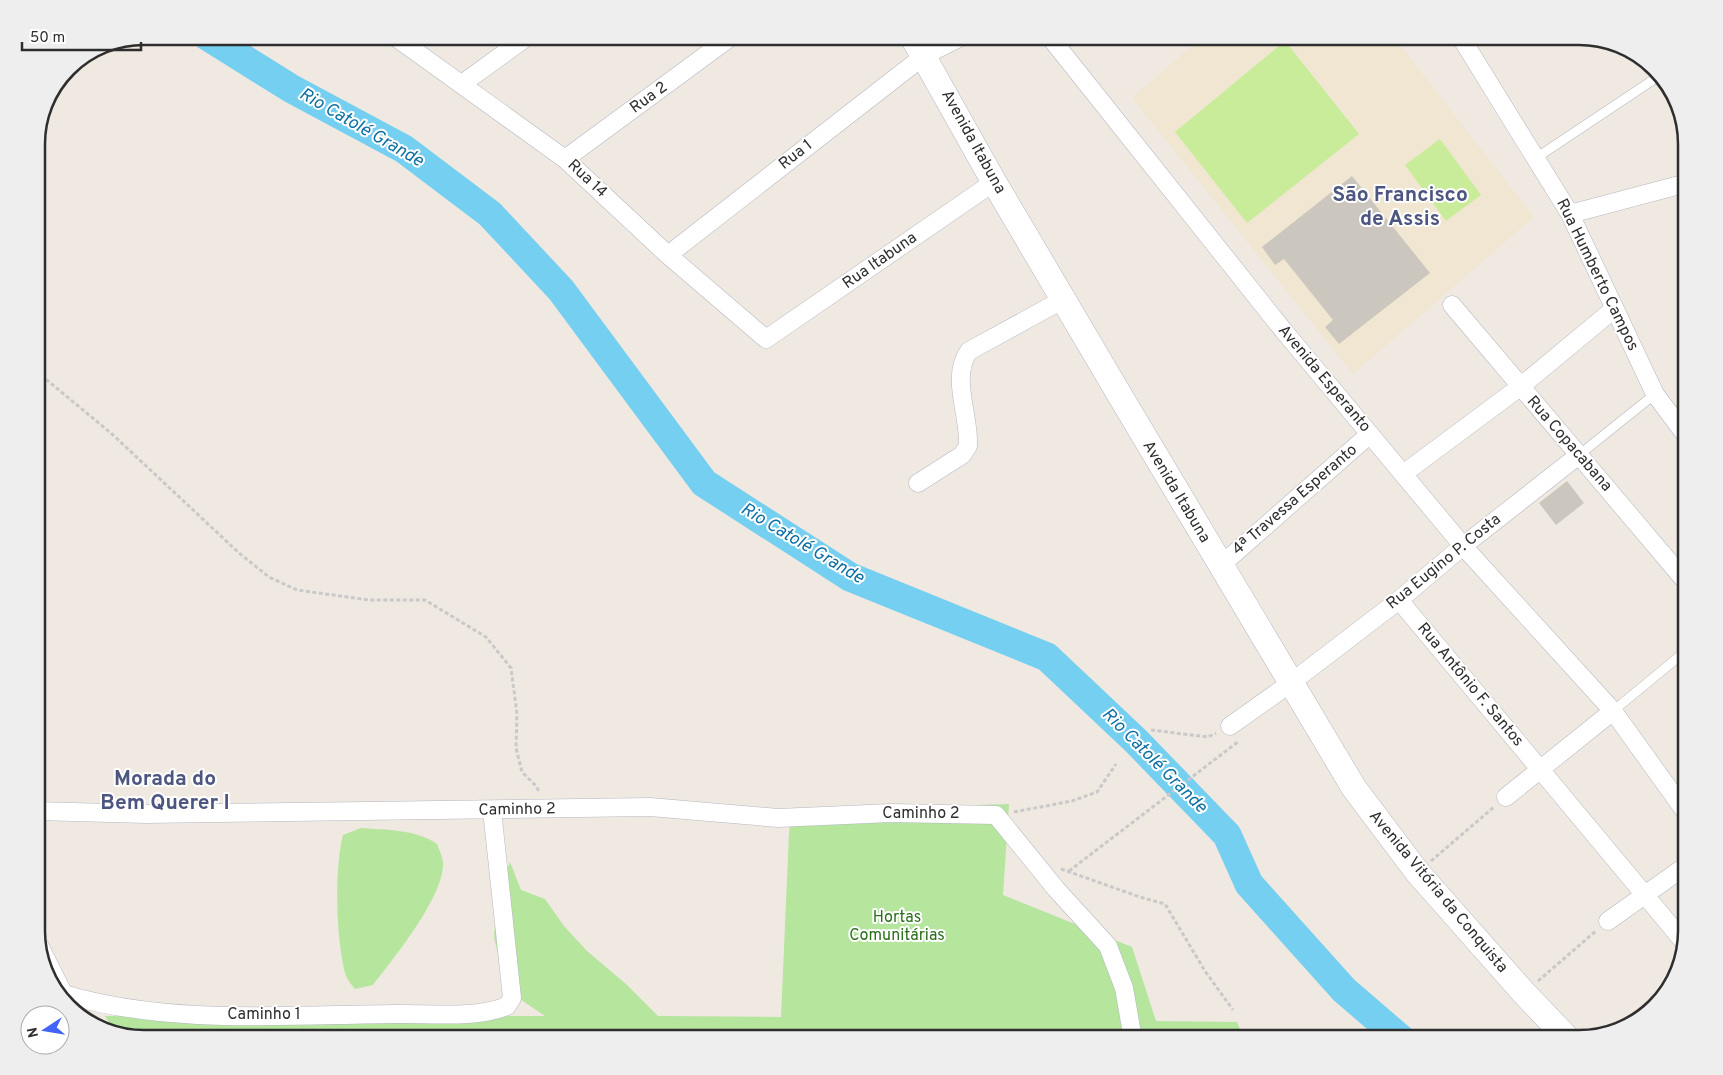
<svg xmlns="http://www.w3.org/2000/svg" width="1723" height="1075" font-family="Overpass,sans-serif">
	<style>
		.education { fill: #f0e6d1 }
		.green { fill: #b6e59e }
		.pitch { fill: #c9ec9a }
		.lines { fill: none; stroke-linecap: round; stroke-linejoin: round }
		.river { stroke: #75cff0; stroke-width: 29 }
		.building { fill: #cbc7bf }
		.service-casing { stroke: #b4b7c1; stroke-width: 10 }
		.minor-casing { stroke: #b4b7c1; stroke-width: 19 }
		.secondary-casing { stroke: #b4b7c1; stroke-width: 26 }
		.path { stroke: #c9c9c9; stroke-width: 3; stroke-dasharray: 4 2.5; stroke-linecap: butt }
		.service { stroke: #fff; stroke-width: 9 }
		.minor { stroke: #fff; stroke-width: 18 }
		.secondary { stroke: #fff; stroke-width: 25 }
		.labels { text-anchor: middle; dominant-baseline: central; stroke-width: 4; stroke-linejoin: round; paint-order: stroke }
		.street-label { font-size: 16px; fill: #2e2e2e; stroke: #fff }
		.park-label { font-size: 16px; fill: #2c6e1b; stroke: #fff }
		.water-label { font-size: 18px; font-style: italic; fill: #0d6fa3; stroke: #fff }
		.district-label { font-size: 21px; font-weight: bold; fill: #4d5680; stroke: #fff }
		.rim { fill: none; stroke: #2e2e2e; stroke-width: 2.5 }
	</style>
	<rect width="100%" height="100%" fill="#efe9e1"/>
	<path class="education" d="M1203,36H1393L1534,217L1353,374L1132,98Z"/>
	<path class="green" d="M1009,804L1003,895L1132,947L1156,1021L1237,1022L1244,1039H144L113,1029L105,1016H545L508,991L494,938L497,895L510,862L521,890L545,899L564,926L587,951L626,984L658,1016L781,1017L790,811Z
		M361,828C387,830 415,829 437,844C439,850 444,859 443,866C441,900 394,958 373,985L355,989C352,985 348,981 346,976C336,942 334,869 343,835Z"/>
	<path class="pitch" d="M1285,41L1359,134L1247,223L1175,132Z
		M1440,139L1481,195L1446,221L1405,165Z"/>
	<g class="lines">
		<path class="river" d="M207,36L292,89L404,149L490,214L561,290L704,483L850,577L1047,657L1136,741L1227,835L1249,884L1344,990L1401,1039"/>
	</g>
	<path class="building" d="M1352,176L1430,273L1339,344L1325,327L1333,320L1284,259L1275,265L1262,247Z
		M1567,481L1584,503L1556,525L1539,503Z"/>
	<g class="lines">
		<g class="service-casing">
			<path id="service" d="M1536,158L1659,76
				M1579,455L1655,394
				M1613,711L1687,650"/>
		</g>
		<g class="minor-casing">
			<path id="minor" d="M394,36L565,159L668,255L766,339L994,182
				M1049,36L1283,330L1463,546L1613,711L1687,814
				M1460,36L1570,214L1655,394L1687,437
				M462,84L528,36
				M565,159L732,36
				M1570,214L1687,183
				M668,255L925,55L963,36
				M1452,305L1687,583
				M1403,474L1520,387L1614,309
				M918,483L962,455L968,446C970,416 950,377 969,351L1064,299
				M1220,566L1370,434
				M1399,600L1684,942
				M1230,726L1292,682L1399,600L1463,546L1579,455
				M1506,797L1613,711
				M36,811L146,814L650,807L778,818L891,813L996,815L1056,889L1108,946L1124,988L1133,1039
				M1608,921L1687,865
				M39,945L68,1003
				M64,994C168,1025 286,1015 394,1014C427,1013 477,1019 507,1006L512,998L492,810"/>
		</g>
		<g class="secondary-casing">
			<path id="secondary" d="M912,36L994,182L1122,399L1354,788L1418,873L1524,993L1568,1039"/>
		</g>
		<path class="path" d="M36,371L112,434L239,553L269,577L297,590L369,600H425L486,637L511,668L517,714L516,748L522,772L537,787L539,793
			M1151,730L1208,737L1216,733
			M1014,812L1072,801L1097,792L1116,764
			M1431,861L1495,806
			M1061,869L1140,897L1165,904L1205,971L1233,1010
			M1069,871L1239,741
			M1538,981L1597,930"/>
		<use href="#service" class="service"/>
		<use href="#minor" class="minor"/>
		<use href="#secondary" class="secondary"/>
	</g>
	<g class="labels">
		<g class="street-label">
			<text transform="translate(649 98) rotate(-36)">Rua 2</text>
			<text transform="translate(973 142) rotate(61)">Avenida Itabuna</text>
			<text transform="translate(796 155) rotate(-38)">Rua 1</text>
			<text transform="translate(587 179) rotate(43)">Rua 14</text>
			<text transform="translate(880 261) rotate(-35)">Rua Itabuna</text>
			<text transform="translate(1597 275) rotate(64)">Rua Humberto Campos</text>
			<text transform="translate(1324 379) rotate(50)">Avenida Esperanto</text>
			<text transform="translate(1569 444) rotate(49)">Rua Copacabana</text>
			<text transform="translate(1176 492) rotate(59)">Avenida Itabuna</text>
			<text transform="translate(1295 500) rotate(-41)">4ª Travessa Esperanto</text>
			<text transform="translate(1444 562) rotate(-39)">Rua Eugino P. Costa</text>
			<text transform="translate(1470 685) rotate(50)">Rua Antônio F. Santos</text>
			<text transform="translate(517 810) rotate(-1)">Caminho 2</text>
			<text x="921" y="814">Caminho 2</text>
			<text transform="translate(1438 892) rotate(50)">Avenida Vitória da Conquista</text>
			<text x="264" y="1015">Caminho 1</text>
		</g>
		<g class="park-label">
			<text x="897" y="918">Hortas<tspan x="897" dy="18">Comunitárias</tspan></text>
		</g>
		<g class="water-label">
			<text transform="translate(361 128) rotate(30)">Rio Catolé Grande</text>
			<text transform="translate(802 544) rotate(31)">Rio Catolé Grande</text>
			<text transform="translate(1154 761) rotate(45)">Rio Catolé Grande</text>
		</g>
		<g class="district-label">
			<text x="1400" y="195">São Francisco<tspan x="1400" dy="24">de Assis</tspan></text>
			<text x="165" y="779">Morada do<tspan x="165" dy="24">Bem Querer I</tspan></text>
		</g>
	</g>
	<path d="M0 0H1723V1075H0ZM144 45H1579A99 99 0 0 1 1678 144V931A99 99 0 0 1 1579 1030H144A99 99 0 0 1 45 931V144A99 99 0 0 1 144 45Z" fill="#eee" fill-rule="evenodd"/>
	<path class="rim" d="M144 45H1579A99 99 0 0 1 1678 144V931A99 99 0 0 1 1579 1030H144A99 99 0 0 1 45 931V144A99 99 0 0 1 144 45Z"/>
	<g transform="translate(45 1030) rotate(258)"><circle r="24" fill="#ffffff" stroke="#ababab"/>
	<path d="M0-4L9 19L0 12L-9 19Z" fill="#4264fb"/>
	<text y="-8" font-size="14" font-weight="bold" text-anchor="middle" fill="#2e2e2e">N</text>
	</g>
	<path d="M22 42v8h119v-8" fill="none" stroke="#2e2e2e" stroke-width="2.5"/>
	<text x="30" y="42" font-size="15" fill="#2e2e2e" stroke="#ffffff" stroke-width="4" paint-order="stroke">50 m</text>
</svg>
